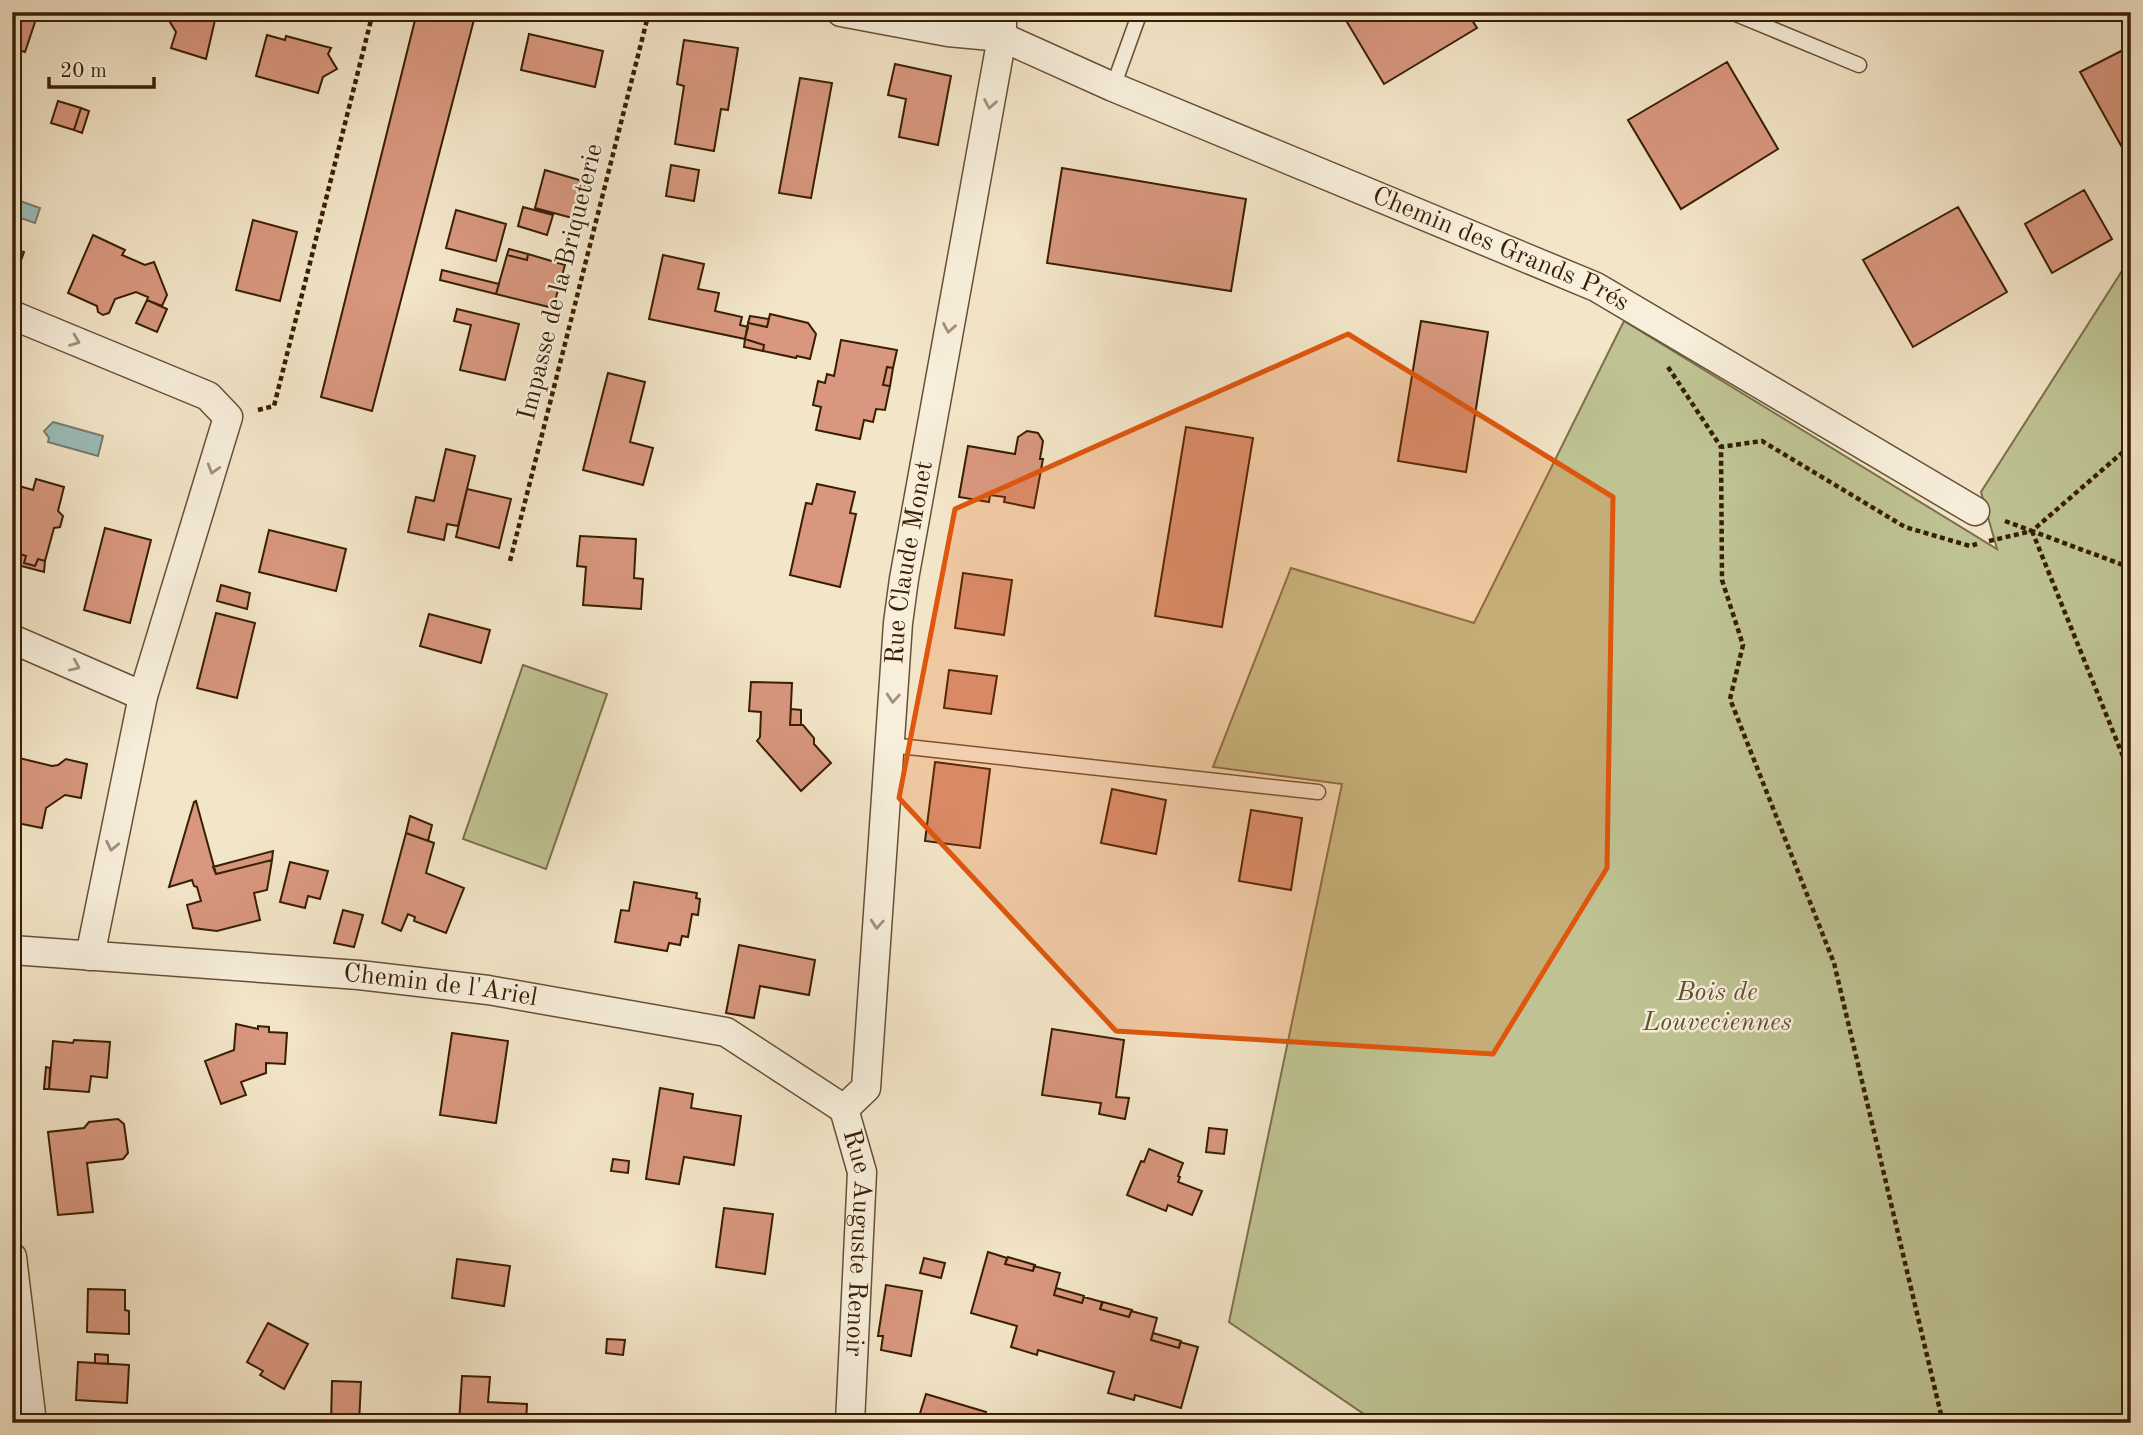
<svg xmlns="http://www.w3.org/2000/svg" width="2143" height="1435" font-family="'Old Standard TT',serif">
	<style>
		.green { fill: #bfc393; stroke: #7c704b; stroke-width: 2 }
		.water { fill: #9cbeba; stroke: #747e71; stroke-width: 2 }
		.building { fill: #d8977e; stroke: #381e03; stroke-width: 2 }
		.lines { fill: none; stroke-linecap: round; stroke-linejoin: round }
		.service-casing { stroke: #675034; stroke-width: 17 }
		.minor-casing { stroke: #675034; stroke-width: 31 }
		.path { stroke: #381e03; stroke-width: 4.5; stroke-dasharray: 5 3.5; stroke-linecap: butt }
		.service { stroke: #f7eedb; stroke-width: 14 }
		.minor { stroke: #f7eedb; stroke-width: 28 }
		.oneway { stroke: #a1907a }
		.marked { fill: #df560c; fill-opacity: 0.2; stroke: #df560c; stroke-width: 5; stroke-linejoin: round }
		.labels { text-anchor: middle; dominant-baseline: central; stroke-width: 5; stroke-linejoin: round; paint-order: stroke }
		.street-label { font-size: 26px; fill: #381e03; stroke: #f7eedb }
		.park-label { font-size: 26px; font-style: italic; fill: #60502e; stroke: #f7eedb }
	</style>
	<rect width="100%" height="100%" fill="#f3e5c8"/>
	<filter id="stains"><feTurbulence type="fractalNoise" baseFrequency=".00286" numOctaves="4"/><feColorMatrix values="0 0 0 0 .2 0 0 0 0 .09 0 0 0 0 .02 0 0 0 .5 -.17"/></filter>
	<radialGradient id="worn" r=".72"><stop offset=".6" stop-color="#630" stop-opacity="0"/><stop offset="1" stop-color="#630" stop-opacity=".3"/></radialGradient>
	<path class="green" d="M2129,260L2131,1423H1377L1229,1322L1342,784L1213,767L1291,568L1474,623L1624,321L1997,549L1981,492Z
		M523,665L607,694L546,869L463,839Z"/>
	<path class="water" d="M12,198L40,208L35,223L12,215Z
		M53,422L103,436L98,456L48,442L49,438L44,431Z"/>
	<path class="building" d="M12,12L38,13L25,52L12,48Z
		M158,12H199L198,14L215,20L206,59L171,48L176,32L165,14Z
		M417,12H476L372,411L321,397Z
		M1341,12H1467L1477,28L1384,84Z
		M529,34L603,51L595,87L521,70Z
		M267,35L285,40L286,36L331,48L328,54L337,69L323,77L318,93L256,76Z
		M684,40L738,48L728,110L721,109L714,151L675,144L684,86L677,84Z
		M2131,46V156L2128,158L2080,72Z
		M1727,62L1778,149L1681,209L1628,120Z
		M895,64L951,76L938,145L899,137L906,99L888,95Z
		M800,78L832,83L811,198L779,193Z
		M58,101L81,108L74,130L51,123Z
		M81,108L89,111L82,133L74,130Z
		M671,165L699,170L694,201L666,196Z
		M1062,168L1246,199L1231,291L1047,263Z
		M545,170L586,182L576,219L535,208Z
		M2084,190L2112,239L2052,273L2025,224Z
		M523,207L553,215L547,235L518,226Z
		M1958,207L2007,292L1913,347L1863,260Z
		M456,210L506,224L496,261L446,248Z
		M253,220L297,232L280,301L236,290Z
		M93,235L125,250L122,255L145,265L154,262L167,295L162,306L147,300L148,297L136,292L115,299L109,313L103,315L98,312L97,306L68,293Z
		M12,248L24,252L12,285Z
		M509,249L528,254L527,260L507,255Z
		M528,254L565,265L553,308L496,294L507,255L527,260Z
		M663,255L704,264L698,289L719,293L715,311L742,317L740,325L748,327L745,339L649,319Z
		M442,270L499,284L496,294L440,280Z
		M147,300L167,309L157,332L136,323Z
		M457,309L519,324L505,380L460,370L471,325L454,321Z
		M770,314L808,323L816,334L810,359L797,356L796,358L763,351L764,345L745,339L748,323L767,327Z
		M750,316L769,319L767,327L748,323Z
		M1421,321L1488,332L1466,472L1398,461Z
		M745,339L764,345L763,351L744,347Z
		M841,340L897,350L893,368L887,367L883,385L890,386L885,410L876,409L873,422L864,420L860,439L816,430L821,407L813,405L818,381L825,383L827,374L834,376Z
		M887,367L893,368L890,386L883,385Z
		M608,373L645,382L630,442L653,448L643,485L583,470Z
		M1186,427L1253,438L1222,627L1155,616Z
		M1027,431L1038,433L1043,441L1040,459H1043L1034,508L1004,502L1005,497L990,495L989,502L959,497L968,446L1015,454L1018,437Z
		M446,449L475,456L458,526L447,524L444,540L408,532L416,497L434,501Z
		M36,479L64,487L58,511L63,516L60,527L54,528L45,561L38,559L35,566L24,563L26,556L17,553L19,547L12,545V484L33,490Z
		M817,484L855,492L850,513L856,514L840,587L790,575L806,503L812,504Z
		M467,489L511,499L499,548L456,537Z
		M105,528L151,540L130,623L84,610Z
		M269,530L346,549L336,591L259,572Z
		M580,536L636,539L634,578L643,579L641,609L583,605L586,567L577,566Z
		M17,553L26,556L24,563L35,566L38,559L45,561L44,572L14,564Z
		M963,573L1012,580L1004,635L955,628Z
		M221,585L250,593L247,609L217,601Z
		M216,613L255,623L237,698L197,688Z
		M429,614L490,630L481,663L420,646Z
		M949,670L997,676L991,714L944,708Z
		M751,682L792,683L790,725H803L814,738V744L831,763L801,791L757,741L760,737L761,712L749,711Z
		M791,709L801,710V725H790Z
		M15,757L52,766L58,765L66,759L87,764L81,798L65,795L46,808L42,828L12,822V772Z
		M935,762L990,769L980,848L925,841Z
		M1112,789L1166,800L1156,854L1101,843Z
		M196,801L216,874L272,860L267,890L254,893L260,920L217,931L193,928L187,905L201,901L197,887L194,886L192,880L169,887L194,802Z
		M1251,810L1302,818L1291,890L1239,881Z
		M410,816L432,825L428,841L406,833Z
		M406,833L434,843L426,873L464,888L446,933L414,921L415,917L408,914L401,931L382,923Z
		M273,851L272,860L216,874L213,867Z
		M290,862L328,871L320,899L308,896L305,908L280,902Z
		M634,882L697,893L696,898L700,899L698,915L692,914L688,937L682,936L680,945L669,943L667,951L615,942L621,910L629,911Z
		M343,910L363,915L354,947L334,943Z
		M739,945L815,960L809,995L760,986L754,1018L726,1013Z
		M236,1024L258,1029V1026L269,1027V1032L287,1033L285,1064L266,1063V1073L241,1082L246,1095L221,1104L205,1061L234,1050Z
		M1052,1029L1124,1040L1116,1097L1129,1098L1125,1119L1099,1114L1101,1103L1042,1095Z
		M452,1033L508,1041L496,1123L440,1115Z
		M74,1040L110,1042L107,1078L91,1076L89,1092L49,1089L53,1041L73,1043Z
		M46,1067L50,1068L49,1089H44Z
		M660,1088L693,1094L691,1108L741,1116L734,1165L684,1157L679,1184L646,1179Z
		M118,1119L124,1124L128,1153L123,1159L87,1163L93,1212L58,1215L48,1132L84,1128L89,1122Z
		M1209,1128L1227,1130L1224,1154L1206,1152Z
		M1149,1149L1183,1163L1178,1176L1180,1177L1178,1182L1202,1191L1192,1215L1168,1205L1166,1211L1127,1195L1141,1161L1144,1162Z
		M613,1159L629,1161L628,1173L611,1171Z
		M724,1208L773,1214L765,1274L716,1267Z
		M988,1252L1007,1258L1005,1264L1033,1271L1034,1266L1060,1273L1054,1295L1082,1303L1084,1297L1102,1302L1100,1309L1129,1317L1131,1311L1157,1318L1151,1340L1179,1348L1180,1342L1198,1347L1181,1408L1135,1395L1134,1400L1108,1393L1114,1372L1038,1350L1037,1355L1011,1347L1017,1326L971,1313Z
		M1008,1257L1035,1265L1033,1271L1005,1264Z
		M924,1258L945,1263L941,1278L920,1273Z
		M457,1259L510,1266L504,1306L452,1298Z
		M886,1285L922,1291L911,1356L881,1350L883,1336H878Z
		M1056,1288L1084,1296L1082,1303L1054,1295Z
		M88,1289L125,1290V1310L129,1311V1334L87,1332Z
		M1103,1302L1132,1310L1129,1317L1100,1309Z
		M268,1323L308,1344L284,1389L260,1375L263,1371L247,1362Z
		M1153,1333L1181,1341L1179,1348L1151,1340Z
		M607,1339L625,1340L623,1355L606,1353Z
		M95,1354L108,1355V1364L95,1363Z
		M78,1362L129,1365L127,1403L76,1400Z
		M462,1376L490,1377L488,1402L527,1404L526,1423H459Z
		M332,1381L361,1382L359,1423H331Z
		M926,1394L986,1412L983,1423H917Z
		M165,1414L227,1417V1423H164Z
		M622,1418L644,1419V1423H622Z"/>
	<g class="lines">
		<g class="service-casing">
			<path id="service" d="M1731,12L1859,65
				M1113,87L1140,12
				M890,745L1318,792"/>
		</g>
		<g class="minor-casing">
			<g id="minor">
				<path id="s1" d="M841,12L948,32L1002,37L1113,87L1596,287L1975,511"/>
				<path d="M12,315L208,396L228,417L143,696"/>
				<path d="M12,639L143,696L90,956"/>
				<path id="s2" d="M12,950L359,975L488,990L726,1032L844,1109"/>
				<path id="s3" d="M844,1109L866,1088L898,623L904,579L1002,37V12"/>
				<path id="s4" d="M844,1109L862,1172L850,1423"/>
				<path d="M12,1257L32,1423"/>
			</g>
		</g>
		<path class="path" d="M1668,367L1721,447
			M258,410L274,406L373,12
			M2005,521L2032,531L2131,445
			M2032,531L2131,776
			M1989,541L2032,531L2131,568
			M510,561L649,12
			M1943,1423L1834,963L1730,699L1743,645L1722,580L1721,447L1762,441L1905,527L1970,546L1977,544"/>
		<use href="#service" class="service"/>
		<use href="#minor" class="minor"/>
	</g>
	<defs><path id="oneway-chevron" d="M-2-3.5L2.5 0L-2 3.5" fill="none" stroke-width="1.6" stroke-linecap="round" stroke-linejoin="round" transform="scale(1.75)"/></defs>
	<g class="oneway">
		<use href="#oneway-chevron" transform="translate(990 104) rotate(100)"/>
		<use href="#oneway-chevron" transform="translate(949 328) rotate(100)"/>
		<use href="#oneway-chevron" transform="translate(75 341) rotate(22)"/>
		<use href="#oneway-chevron" transform="translate(213 469) rotate(107)"/>
		<use href="#oneway-chevron" transform="translate(75 666) rotate(24)"/>
		<use href="#oneway-chevron" transform="translate(893 698) rotate(94)"/>
		<use href="#oneway-chevron" transform="translate(112 846) rotate(102)"/>
		<use href="#oneway-chevron" transform="translate(877 924) rotate(94)"/>
	</g>
	<path class="marked" d="M1348,334L1613,497L1607,868L1493,1054L1116,1031L899,798L955,509Z"/>
	<g class="labels">
		<g class="street-label">
			<text stroke="none"><textPath href="#s1" startOffset="705">Chemin des Grands Prés</textPath></text>
			<text transform="translate(561 282) rotate(-76)">Impasse de la Briqueterie</text>
			<text stroke="none"><textPath href="#s3" startOffset="558">Rue Claude Monet</textPath></text>
			<text stroke="none"><textPath href="#s2" startOffset="430">Chemin de l'Ariel</textPath></text>
			<text stroke="none"><textPath href="#s4" startOffset="136">Rue Auguste Renoir</textPath></text>
		</g>
		<g class="park-label">
			<text x="1717" y="993">Bois de<tspan x="1717" dy="30">Louveciennes</tspan></text>
		</g>
	</g>
	<rect width="2143" height="1435" fill="none" stroke="#f3e5c8" stroke-width="42"/>
	<rect x="14" y="14" width="2115" height="1407" fill="none" stroke="#381e03" stroke-width="3.5"/>
	<rect x="21" y="21" width="2101" height="1393" fill="none" stroke="#381e03" stroke-width="2"/>
	<path d="M49 77v10h105v-10" fill="none" stroke="#381e03" stroke-width="3.5"/>
	<text x="60" y="77" font-size="21" fill="#381e03" stroke="#f7eedb" stroke-width="5" paint-order="stroke">20 m</text>
	<rect width="100%" height="100%" filter="url(#stains)"/>
	<rect width="100%" height="100%" fill="url(#worn)"/>
</svg>
